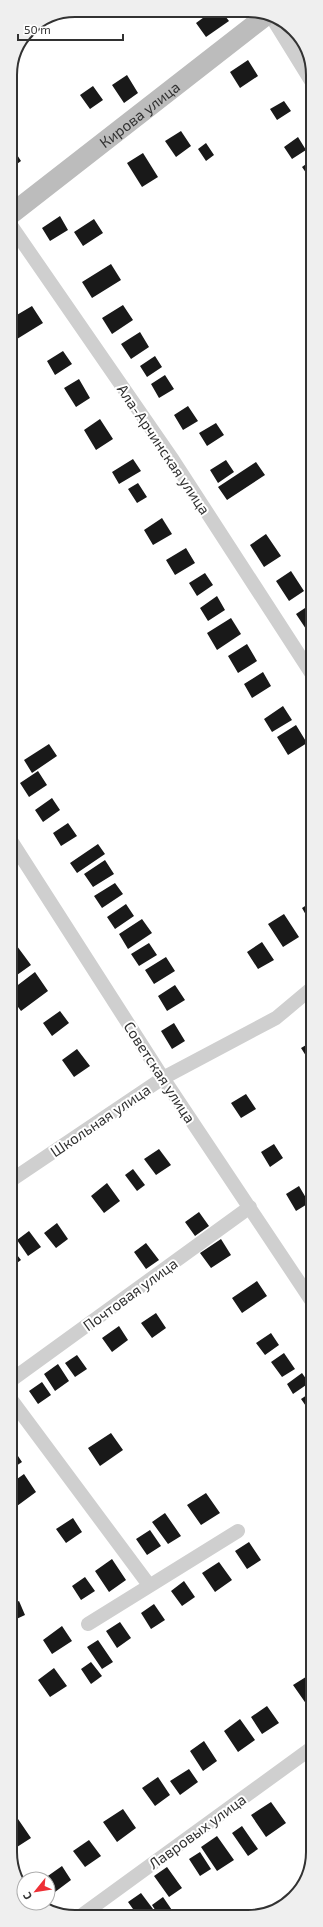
<svg xmlns="http://www.w3.org/2000/svg" width="323" height="1927" font-family="'Exo 2',sans-serif">
	<style>
		.building { fill: #191919 }
		.lines { fill: none; stroke-linecap: round; stroke-linejoin: round }
		.street { stroke: #cfcfcf; stroke-width: 14 }
		.secondary { stroke: #bcbcbc; stroke-width: 20 }
		.labels { text-anchor: middle; dominant-baseline: central; stroke-width: 4; stroke-linejoin: round; paint-order: stroke }
		.street-label { font-size: 15px; fill: #323232; stroke: #fff }
		.rim { fill: none; stroke: #323232; stroke-width: 2 }
	</style>
	<rect width="100%" height="100%" fill="#fff"/>
	<path class="building" d="M211,12H222L229,21L206,37L196,23Z
		M248,60L258,76L240,88L230,72Z
		M127,75L138,93L124,103L112,85Z
		M93,86L103,100L90,109L80,95Z
		M284,101L291,111L277,120L270,109Z
		M181,131L191,146L176,157L165,141Z
		M298,137L306,150L292,159L284,147Z
		M206,143L214,155L206,161L198,149Z
		M10,144L21,161L10,169Z
		M143,153L158,177L142,187L127,163Z
		M313,159V179L311,180L302,167Z
		M60,216L68,230L50,241L42,228Z
		M94,219L103,233L83,246L74,232Z
		M111,264L121,280L92,298L82,282Z
		M123,305L133,320L112,334L102,318Z
		M32,306L43,323L17,339L10,328V319Z
		M140,332L149,347L131,359L121,344Z
		M63,351L72,364L55,375L47,361Z
		M155,356L162,367L147,377L140,366Z
		M165,375L174,389L159,398L151,384Z
		M79,379L90,398L76,407L64,388Z
		M188,406L198,421L183,430L174,415Z
		M100,419L113,439L96,450L84,430Z
		M216,423L224,435L207,446L199,433Z
		M133,459L141,471L119,484L112,472Z
		M226,460L234,472L218,483L210,470Z
		M256,462L265,475L227,500L218,487Z
		M138,483L147,497L137,503L128,489Z
		M162,518L172,534L153,545L144,530Z
		M266,534L281,556L264,567L250,545Z
		M186,548L195,563L175,575L166,560Z
		M291,571L304,591L289,601L276,581Z
		M205,573L213,585L197,596L189,583Z
		M217,596L225,610L208,621L200,608Z
		M311,604L313,608L312,638L296,614Z
		M231,618L241,634L217,650L207,633Z
		M247,644L257,661L238,673L228,656Z
		M263,672L271,686L252,698L244,684Z
		M283,706L292,720L272,732L264,719Z
		M296,725L307,743L288,755L277,737Z
		M49,744L57,756L32,773L24,760Z
		M38,771L47,785L29,797L20,783Z
		M313,772V789L305,777Z
		M52,798L60,810L43,822L35,810Z
		M68,823L77,836L61,846L53,833Z
		M98,844L105,854L77,873L70,863Z
		M105,860L114,874L93,887L84,874Z
		M115,883L123,894L102,908L94,896Z
		M313,901V920L310,922L302,908Z
		M126,904L134,916L115,929L107,917Z
		M284,914L299,937L283,947L268,924Z
		M142,919L152,933L128,949L119,934Z
		M14,942L31,965L17,975L10,965V945Z
		M262,942L274,960L258,969L247,952Z
		M149,943L157,955L139,966L131,954Z
		M166,957L175,971L154,984L145,970Z
		M35,972L48,991L21,1011L10,996V991Z
		M175,985L185,1000L167,1011L158,996Z
		M60,1011L69,1023L52,1036L43,1023Z
		M174,1023L185,1041L172,1049L161,1031Z
		M313,1041V1067L301,1048Z
		M77,1049L90,1066L74,1077L62,1060Z
		M246,1094L256,1109L241,1118L231,1103Z
		M274,1144L283,1158L270,1167L261,1152Z
		M159,1149L171,1165L156,1175L144,1159Z
		M133,1169L145,1185L137,1191L125,1175Z
		M107,1183L120,1201L104,1213L91,1196Z
		M299,1186L309,1203L296,1211L286,1194Z
		M199,1212L209,1226L195,1236L185,1222Z
		M57,1223L68,1239L56,1248L44,1233Z
		M29,1231L41,1247L28,1256L17,1240Z
		M221,1239L231,1255L211,1268L200,1253Z
		M146,1243L159,1260L146,1269L134,1252Z
		M10,1246L21,1260L10,1268Z
		M257,1281L267,1296L242,1313L232,1298Z
		M156,1313L166,1328L152,1338L141,1323Z
		M119,1326L128,1340L112,1352L102,1338Z
		M271,1333L279,1345L265,1355L256,1343Z
		M284,1353L295,1369L282,1377L271,1362Z
		M77,1355L87,1369L75,1377L65,1363Z
		M58,1364L69,1381L55,1391L44,1374Z
		M302,1373L309,1383L293,1394L287,1384Z
		M42,1382L51,1395L38,1404L29,1391Z
		M313,1391V1406L308,1409L301,1399Z
		M111,1433L123,1450L100,1466L88,1448Z
		M10,1444L22,1462L10,1470Z
		M24,1474L36,1492L17,1506L10,1496V1484Z
		M206,1493L220,1513L201,1525L187,1505Z
		M165,1513L181,1536L168,1544L152,1522Z
		M73,1518L82,1532L66,1543L56,1529Z
		M150,1530L161,1546L147,1555L136,1539Z
		M249,1542L261,1560L247,1569L235,1551Z
		M112,1559L126,1580L109,1592L95,1571Z
		M219,1562L232,1580L215,1592L202,1573Z
		M85,1577L95,1591L81,1600L72,1586Z
		M184,1581L195,1597L182,1606L171,1591Z
		M19,1601L25,1615L10,1622V1605Z
		M154,1604L165,1620L151,1629L141,1613Z
		M120,1622L131,1638L117,1648L106,1631Z
		M62,1626L72,1641L52,1654L43,1640Z
		M98,1640L113,1662L102,1669L87,1647Z
		M91,1662L102,1676L91,1684L81,1669Z
		M54,1668L67,1686L50,1697L38,1680Z
		M309,1675L313,1681V1700L307,1705L293,1685Z
		M267,1706L279,1723L262,1734L251,1717Z
		M240,1719L255,1740L238,1752L224,1731Z
		M204,1741L217,1761L203,1771L190,1751Z
		M189,1769L198,1782L180,1795L170,1781Z
		M158,1777L170,1795L155,1806L142,1788Z
		M271,1802L286,1823L266,1837L251,1815Z
		M123,1809L136,1828L117,1842L103,1822Z
		M18,1819L31,1838L17,1847L10,1837V1825Z
		M242,1826L258,1849L248,1856L232,1833Z
		M217,1836L234,1860L217,1871L201,1847Z
		M89,1840L101,1856L85,1867L73,1851Z
		M200,1852L211,1869L200,1876L189,1859Z
		M62,1866L71,1880L55,1892L48,1882V1879L45,1878Z
		M167,1867L182,1888L169,1897L154,1876Z
		M141,1893L153,1909L144,1916H138L128,1902Z
		M163,1897L176,1916H159L152,1905Z"/>
	<g class="lines">
		<path class="street" d="M271,16L313,84
			M10,224L173,460L313,676
			M10,839L163,1078L313,1303
			M10,1181L163,1078L276,1018L313,987
			M10,1381L250,1207
			M10,1398L149,1585
			M88,1624L238,1531
			M82,1915L313,1747"/>
		<path class="secondary" id="s1" d="M10,215L268,14"/>
	</g>
	<g class="labels">
		<g class="street-label">
			<text stroke="none"><textPath href="#s1" startOffset="164">Кирова улица</textPath></text>
			<text transform="translate(164 449) rotate(56)">Ала-Арчинская улица</text>
			<text transform="translate(160 1072) rotate(57)">Советская улица</text>
			<text transform="translate(100 1120) rotate(-34)">Школьная улица</text>
			<text transform="translate(130 1294) rotate(-36)">Почтовая улица</text>
			<text transform="translate(197 1831) rotate(-36)">Лавровых улица</text>
		</g>
	</g>
	<path d="M0 0H323V1927H0ZM75 17H248A58 58 0 0 1 306 75V1852A58 58 0 0 1 248 1910H75A58 58 0 0 1 17 1852V75A58 58 0 0 1 75 17Z" fill="#efefef" fill-rule="evenodd"/>
	<path class="rim" d="M75 17H248A58 58 0 0 1 306 75V1852A58 58 0 0 1 248 1910H75A58 58 0 0 1 17 1852V75A58 58 0 0 1 75 17Z"/>
	<g transform="translate(36 1891) rotate(240)"><circle r="19" fill="#ffffff" stroke="#adadad"/>
	<path d="M0-3L7 15L0 10L-7 15Z" fill="#ee3036"/>
	<text y="-6" font-size="11" font-weight="bold" text-anchor="middle" fill="#323232">С</text>
	</g>
	<path d="M18 34v6h105v-6" fill="none" stroke="#323232" stroke-width="2"/>
	<text x="24" y="34" font-size="12" fill="#323232" stroke="#ffffff" stroke-width="3" paint-order="stroke">50 m</text>
</svg>
